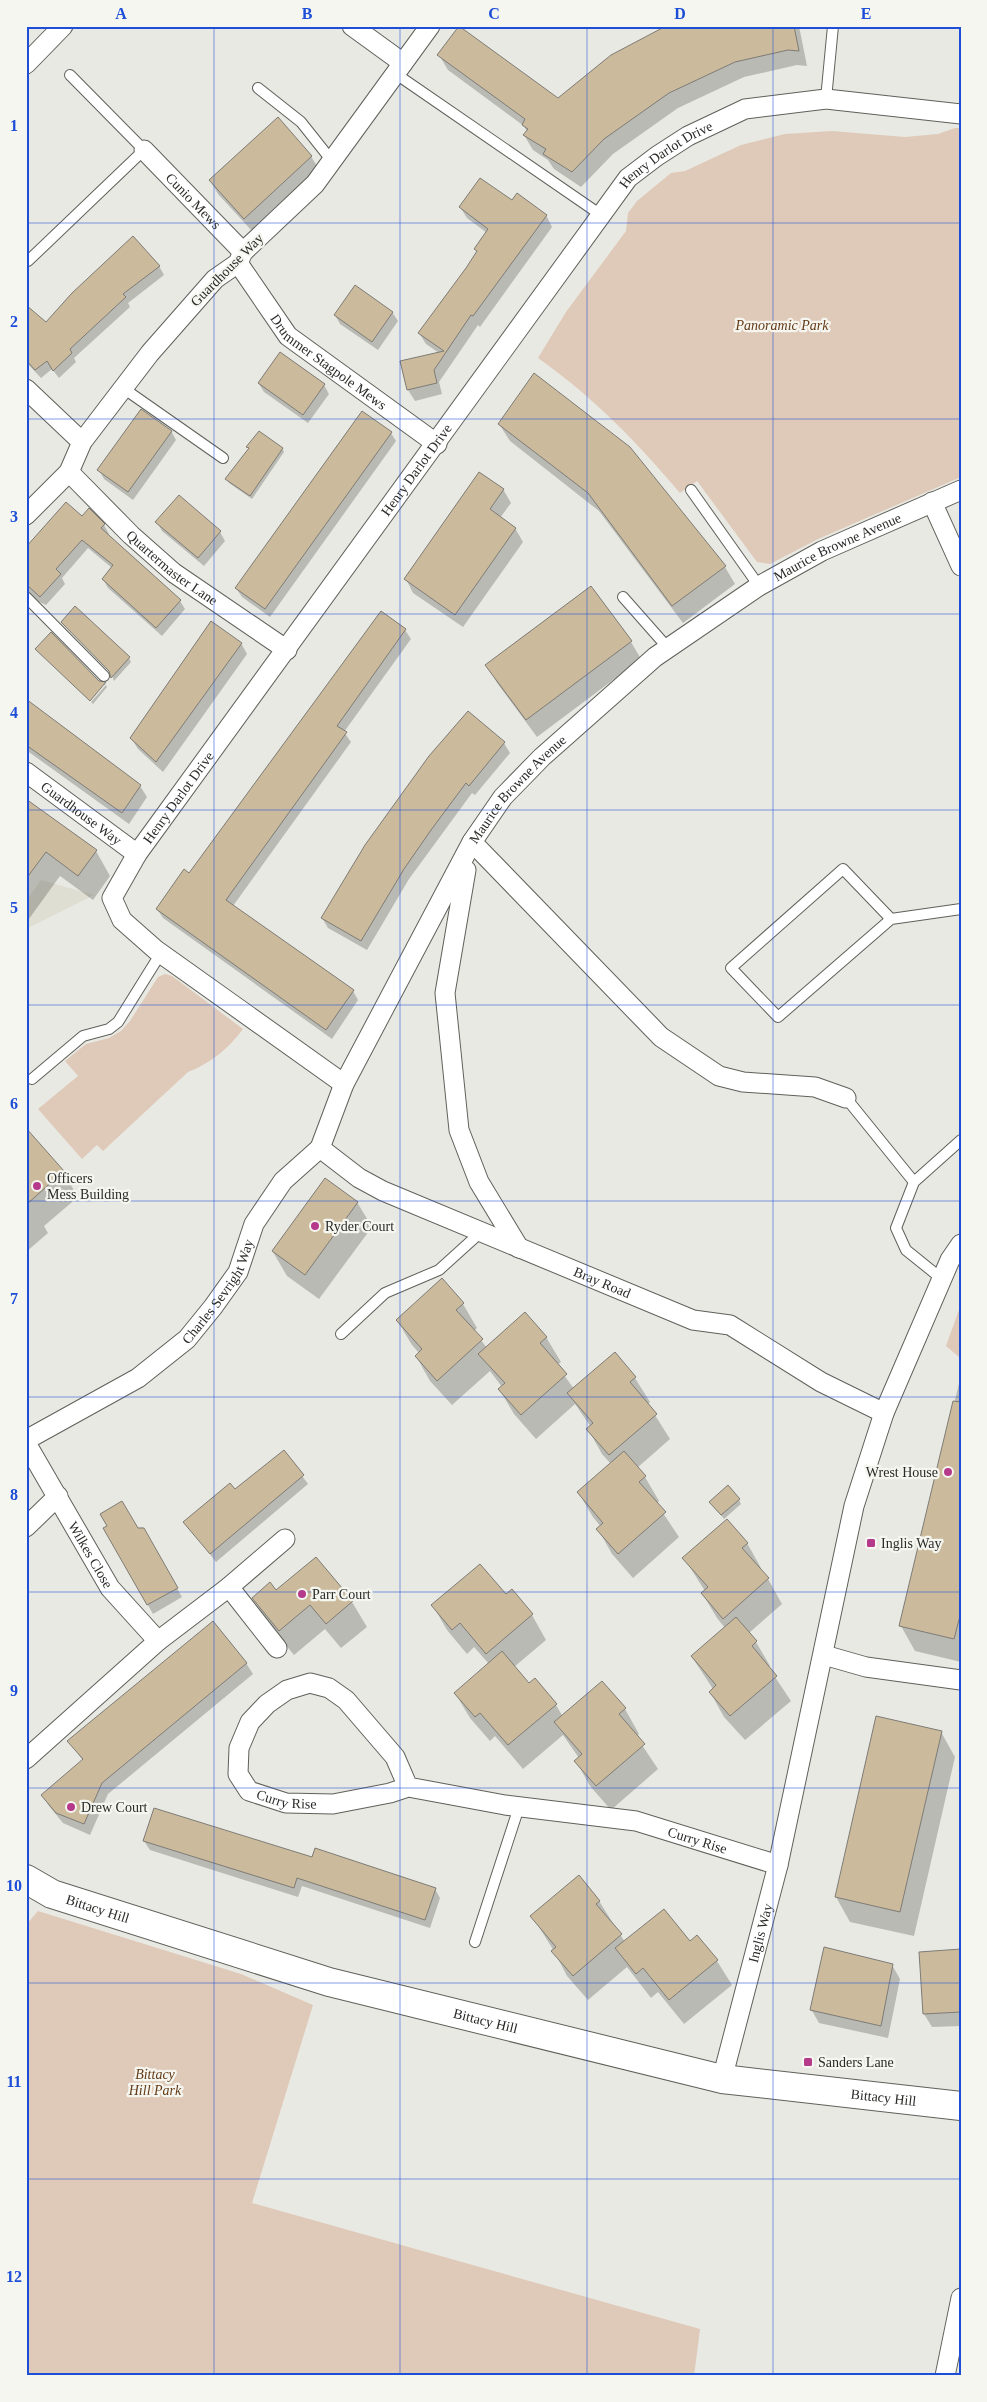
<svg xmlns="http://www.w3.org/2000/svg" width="987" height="2402" font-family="'Times New Roman',serif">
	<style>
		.built { fill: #deded2 }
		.green { fill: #dfc9b8 }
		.shadow { fill: #0003 }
		.building { fill: #cbbb9c; stroke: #7e7b76 }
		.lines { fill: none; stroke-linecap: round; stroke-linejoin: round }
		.lane-casing { stroke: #60605b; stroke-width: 12 }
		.street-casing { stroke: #60605b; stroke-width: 21 }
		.secondary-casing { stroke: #60605b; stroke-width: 30 }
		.lane { stroke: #fff; stroke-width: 10 }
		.street { stroke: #fff; stroke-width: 19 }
		.secondary { stroke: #fff; stroke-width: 28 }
		.grid { fill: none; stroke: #1d4ed8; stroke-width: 1; stroke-opacity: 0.55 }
		.poi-dot { fill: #b53a8c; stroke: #f6f6f0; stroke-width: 2 }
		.labels { text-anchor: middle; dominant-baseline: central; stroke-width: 4.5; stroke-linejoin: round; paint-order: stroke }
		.street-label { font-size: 14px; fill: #2a2a28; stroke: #f6f6f0 }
		.park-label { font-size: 14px; font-style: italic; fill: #633a17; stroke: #f6f6f0 }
		.poi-label { font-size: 14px; fill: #2a2a28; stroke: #f6f6f0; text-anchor: start }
		.neatline { fill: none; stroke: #1d4ed8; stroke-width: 2 }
		.grid-label { font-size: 16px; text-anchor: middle; font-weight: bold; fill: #1d4ed8 }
	</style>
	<rect width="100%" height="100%" fill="#e9e9e3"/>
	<path class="built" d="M41,880L94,895L26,929V901Z"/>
	<path class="green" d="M955,128H961V477L818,539L770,564L757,562L697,481L680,493C638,443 592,396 538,358L566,312L626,231L628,213L637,201L671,173L685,171L741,145L785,134L832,131L905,137L938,134Z
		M165,974L172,976L243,1029C228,1049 211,1063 188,1072L103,1151L97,1145L82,1159L38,1109L78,1076L65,1061L86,1044L109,1038L121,1031L130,1021L158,977Z
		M961,1304V1352L959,1357L946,1346Z
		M38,1911L241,1974L313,2005L252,2203L700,2329L694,2376H26V1925Z"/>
	<path class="shadow" d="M669,26H799L807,66L797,65L744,77L678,108L613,154L581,187L554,169L548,160L533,150L524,135L527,132L524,126L448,70L439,55L558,99L612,56Z
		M311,156L319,170L252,231L218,194L210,180Z
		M512,202L546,215L552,227L480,327L478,325L439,382L442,394L415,401L408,390L439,353L426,344L419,333L478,253L475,249L487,233L467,218L460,207Z
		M159,266L164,275L128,303L130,307L74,358L76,362L59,378L52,369L41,378L26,362V308L46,324Z
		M392,312L398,321L378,350L340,324L335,315Z
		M259,384L324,385L329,394L308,423L264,392Z
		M499,424L725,567L735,584L683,623L599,511L510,441Z
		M171,431L176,440L133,500L104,479L99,470Z
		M391,433L396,441L270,617L242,597L236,588Z
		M248,447L282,448L284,452L252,499L229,483L227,479L249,450Z
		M503,489L511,503L500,518L515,528L523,542L463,627L413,593L406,579Z
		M82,518L104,525L109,534L108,535L180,601L185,609L162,636L108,588L103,579L112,568L88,548L62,578L65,584L46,605L33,599L26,601V570Z
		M157,522L220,532L225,541L204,566L162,531Z
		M382,613L405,630L411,639L344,732L351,742L233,906L353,991L358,1000L332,1039L163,918L157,909L190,875Z
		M62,622L129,658L131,662L114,681L111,673Z
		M631,642L641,659L537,737L497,683L487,665Z
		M241,643L247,654L163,772L138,749L131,738Z
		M37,649L105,684L107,687L93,704L91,702L106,685H102L89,700Z
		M26,700L140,786L147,797L129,824L26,750Z
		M468,712L504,743L510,753L475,795L472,793L409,879L367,950L328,928L322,918Z
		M26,805L96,851L110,876L93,900L60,876L26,923Z
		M26,1130L63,1172L78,1197L44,1226L48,1233L26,1252Z
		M357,1202L372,1227L319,1299L287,1276L273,1252Z
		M463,1304L477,1328L474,1331L487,1348L546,1337L561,1362L557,1365L574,1389L615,1354L635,1378L650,1402L648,1404L670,1439L637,1468L645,1477L659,1501L657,1504L679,1537L633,1578L612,1554L598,1529L601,1527L593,1517L578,1492L611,1464L602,1454L588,1429L591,1427L575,1404L536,1439L514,1414L499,1389L502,1387L490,1371L452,1405L430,1381L416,1356L419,1353L412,1345L397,1320Z
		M961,1375V1662L915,1651L901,1626Z
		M284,1451L308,1484L216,1562L185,1522L235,1491Z
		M739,1500L741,1504L724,1519L710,1502Z
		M142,1527L182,1597L153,1614L105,1529H137Z
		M747,1543L761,1568L760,1569L768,1579L782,1604L749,1633L756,1642L770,1666L769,1668L791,1701L745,1740L724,1717L710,1692L713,1689L692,1657L725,1628L717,1618L702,1593L705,1591L684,1558Z
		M316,1558L352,1602L367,1627L341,1648L325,1629L294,1655L268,1623L253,1598L276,1592Z
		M506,1596L532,1615L546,1640L514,1667L529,1684L556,1705L563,1717L602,1682L625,1709L639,1734L636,1736L658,1769L611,1810L590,1786L576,1761L579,1758L563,1735L523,1769L495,1736L490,1741L470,1718L455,1693L489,1664L474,1647L467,1654L447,1630L433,1606Z
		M246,1663L253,1674L108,1794L90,1835L63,1823L49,1806L43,1796L83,1761L69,1741Z
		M877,1717L941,1732L955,1757L914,1936L850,1922L836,1897Z
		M144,1841L435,1889L440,1898L430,1928L302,1886L298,1897L150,1850Z
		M599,1901L625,1942L690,1943L697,1937L717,1961L732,1985L684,2024L658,1992L651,1998L627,1967L588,2000L567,1976L554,1951L532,1916Z
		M961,1950V2026L932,2027L924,2014L921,1953Z
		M892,1965L900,1979L888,2038L819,2023L811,2009Z"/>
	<path class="building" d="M459,26L558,98L611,55L666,26H794L799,51L788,50L735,62L669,93L604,139L572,172L543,154L546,149L523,135L528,129L522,125L525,119L437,55Z
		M278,117L312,156L244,219L209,180Z
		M480,178L512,200L517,193L547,215L473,316L471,315L434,370L437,383L407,390L400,361L444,351L418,333L466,268L477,251L474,249L488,229L459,207Z
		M133,236L160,266L123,294L126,297L70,349L72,353L53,371L47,361L35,370L26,360V305L46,322L72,293Z
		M355,285L393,312L372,342L334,315Z
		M280,352L325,384L303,415L258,383Z
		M534,373L630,447L726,566L672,606L588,493L498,424Z
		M141,409L172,431L128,492L97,470Z
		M362,411L392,432L265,609L235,588Z
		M259,431L283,448L250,496L225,479L249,448L246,447Z
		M479,472L504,489L490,509L516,528L455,615L404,579Z
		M179,495L221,531L198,558L155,522Z
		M66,502L82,516L89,508L105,524L101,528L181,600L156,628L102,579L113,565L82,540L56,569L61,574L40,597L26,584V547Z
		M591,586L632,641L526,720L485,665Z
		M75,606L130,657L111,678L109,671L61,622Z
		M381,611L406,629L337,726L347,732L226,900L354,990L326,1030L156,909L184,869L189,873Z
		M211,621L242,643L156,762L130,738Z
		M51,632L99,681L106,682L90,701L35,649Z
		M26,699L141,785L122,813L26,745Z
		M468,711L505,742L469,786L466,783L431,830L404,869L361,941L321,918L365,845L429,756Z
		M26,799L97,850L78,876L46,852L26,879Z
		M26,1128L64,1171L26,1205Z
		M325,1178L358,1202L305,1275L272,1251Z
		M442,1278L464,1303L456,1310L483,1339L437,1381L415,1356L422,1349L396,1320Z
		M525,1312L547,1337L540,1343L567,1374L521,1415L498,1389L505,1383L478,1354Z
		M615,1352L636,1377L630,1382L657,1414L609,1455L586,1429L593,1423L567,1393Z
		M953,1401L961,1402V1612L954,1639L899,1626Z
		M284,1450L304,1475L210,1554L183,1522L230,1483L235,1489Z
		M624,1451L646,1476L639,1482L666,1512L618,1554L596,1529L603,1523L577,1492Z
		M728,1485L740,1499L721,1515L709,1502Z
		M122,1501L138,1528H144L178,1588L147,1605L103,1528L107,1526L100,1514Z
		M727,1519L748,1543L742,1548L769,1578L723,1619L701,1593L708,1587L682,1558Z
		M316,1557L353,1601L326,1624L310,1605L279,1631L252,1598L270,1582L276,1590Z
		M480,1564L506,1594L512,1589L533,1614L486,1654L460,1623L452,1630L431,1605Z
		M736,1617L757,1641L752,1646L777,1676L730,1716L709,1692L716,1685L691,1656Z
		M213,1621L247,1663L102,1783L84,1824L56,1813L41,1795L83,1759L67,1741Z
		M502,1651L529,1683L535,1678L557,1704L508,1745L480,1713L475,1717L454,1693Z
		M602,1681L626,1708L619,1714L645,1744L596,1786L574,1761L582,1754L554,1722Z
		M876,1716L942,1731L900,1912L835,1897Z
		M154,1808L312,1857L315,1848L436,1888L425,1920L297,1878L294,1888L143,1841Z
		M579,1875L600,1901L596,1904L622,1934L573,1976L551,1951L556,1947L530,1916Z
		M664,1909L690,1941L697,1935L718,1960L669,2000L643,1968L636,1974L615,1948Z
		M824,1947L893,1964L881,2026L810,2010Z
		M961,1949V2012L923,2014L919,1952Z"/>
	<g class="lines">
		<g class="lane-casing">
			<path id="lane" d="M396,74L601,215
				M258,88L301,122L332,161
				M826,99L833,26
				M28,261L144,150L70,75
				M123,388L223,458
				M691,490L759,586
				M26,597L104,676
				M623,597L668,648
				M891,919L843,869L731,968L778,1017L891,919L961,909
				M32,1079L83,1036L109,1029L118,1022L161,953
				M846,1098L914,1182
				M942,1279L906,1250L896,1228L914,1182L961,1140
				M341,1334L385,1293L439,1270L481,1232
				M475,1942L519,1807"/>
		</g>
		<g class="street-casing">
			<g id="street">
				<path d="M352,26L403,63"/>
				<path d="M26,64L63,26"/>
				<path id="s1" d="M144,150L243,252"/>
				<path id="s2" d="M238,263L288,336L437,444"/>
				<path d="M26,389L82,442"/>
				<path id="s3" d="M69,472L131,535L174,573L287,650"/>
				<path d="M932,502L961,566"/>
				<path d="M26,515L69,472L82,442L150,353L215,279L238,263L243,252L315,184L430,26"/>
				<path id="s4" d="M26,772L137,854"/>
				<path d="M472,842L661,1037L719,1076L743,1082L815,1087L846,1098"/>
				<path d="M466,870L445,993L459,1130L479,1182L519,1248"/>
				<path id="s5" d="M344,1084L156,950L122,920L112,898L137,854L628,178L657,156L688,136L745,109L826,99L961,114"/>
				<path id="s6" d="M320,1148L359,1178L383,1191L693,1320L730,1325L821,1382L884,1413"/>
				<path id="s7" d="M26,1440L138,1378L187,1339L213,1307L238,1272L254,1224L283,1181L320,1148L344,1084L472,842L503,797L542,757L655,657L759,586L822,551L961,490"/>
				<path id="s8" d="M26,1443L110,1588L158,1641"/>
				<path d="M26,1527L58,1496"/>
				<path d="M277,1648L229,1587L285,1539"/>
				<path d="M824,1655L866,1667L961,1680"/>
				<path d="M26,1759L158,1641L229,1587"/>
				<path id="s9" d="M408,1787L395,1757L346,1700L329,1688L310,1683L287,1690L267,1704L250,1722L239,1748L238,1774L249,1791L286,1803L333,1804L390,1793L408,1787L505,1805L636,1821L778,1865"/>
				<path id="s10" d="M722,2079L778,1865L854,1506L884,1413L950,1260L961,1244"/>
				<path d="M945,2376L961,2298"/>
			</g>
		</g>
		<g class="secondary-casing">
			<g id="secondary">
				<path id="s11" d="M26,1879L52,1894L329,1982L722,2079L961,2106"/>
			</g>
		</g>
		<use href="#lane" class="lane"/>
		<use href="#street" class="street"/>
		<use href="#secondary" class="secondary"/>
	</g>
	<path class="grid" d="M214,26V2376M400,26V2376M587,26V2376M773,26V2376M26,223H961M26,419H961M26,614H961M26,810H961M26,1005H961M26,1201H961M26,1397H961M26,1592H961M26,1788H961M26,1983H961M26,2179H961"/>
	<g class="poi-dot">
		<circle cx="37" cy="1186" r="5"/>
		<circle cx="315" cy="1226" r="5"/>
		<circle cx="948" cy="1472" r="5"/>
		<rect x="866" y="1538" width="10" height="10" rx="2.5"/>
		<circle cx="302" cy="1594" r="5"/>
		<circle cx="71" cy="1807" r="5"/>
		<rect x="803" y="2057" width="10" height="10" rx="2.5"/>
	</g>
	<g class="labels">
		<g class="street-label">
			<text stroke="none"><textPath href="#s5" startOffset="1231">Henry Darlot Drive</textPath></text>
			<text stroke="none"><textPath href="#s1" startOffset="71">Cunio Mews</textPath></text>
			<text transform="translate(227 270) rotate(-45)">Guardhouse Way</text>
			<text stroke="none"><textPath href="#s2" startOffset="136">Drummer Stagpole Mews</textPath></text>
			<text stroke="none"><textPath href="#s5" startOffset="826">Henry Darlot Drive</textPath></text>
			<text stroke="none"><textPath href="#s7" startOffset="1244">Maurice Browne Avenue</textPath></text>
			<text stroke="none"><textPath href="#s3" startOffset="141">Quartermaster Lane</textPath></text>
			<text stroke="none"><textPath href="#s7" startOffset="839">Maurice Browne Avenue</textPath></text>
			<text stroke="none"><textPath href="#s5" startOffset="421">Henry Darlot Drive</textPath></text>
			<text stroke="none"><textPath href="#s4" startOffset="69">Guardhouse Way</textPath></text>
			<text stroke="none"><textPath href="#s6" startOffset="314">Bray Road</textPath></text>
			<text stroke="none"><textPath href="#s7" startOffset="248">Charles Sevright Way</textPath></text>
			<text stroke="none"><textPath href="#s8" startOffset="129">Wilkes Close</textPath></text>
			<text stroke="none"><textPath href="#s9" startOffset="335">Curry Rise</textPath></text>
			<text stroke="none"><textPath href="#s9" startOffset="754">Curry Rise</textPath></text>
			<text stroke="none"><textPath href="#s11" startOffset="78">Bittacy Hill</textPath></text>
			<text stroke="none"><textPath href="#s10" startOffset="151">Inglis Way</textPath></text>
			<text stroke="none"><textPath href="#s11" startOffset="482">Bittacy Hill</textPath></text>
			<text stroke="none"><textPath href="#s11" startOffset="888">Bittacy Hill</textPath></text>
		</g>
		<g class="park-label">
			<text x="782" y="325">Panoramic Park</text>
			<text x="155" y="2074">Bittacy<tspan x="155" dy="16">Hill Park</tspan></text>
		</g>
		<g class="poi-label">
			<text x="47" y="1178">Officers<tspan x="47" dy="16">Mess Building</tspan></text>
			<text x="325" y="1226">Ryder Court</text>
			<text x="938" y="1472" text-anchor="end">Wrest House</text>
			<text x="881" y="1543">Inglis Way</text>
			<text x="312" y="1594">Parr Court</text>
			<text x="81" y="1807">Drew Court</text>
			<text x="818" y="2062">Sanders Lane</text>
		</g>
	</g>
	<rect width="987" height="2402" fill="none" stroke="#f6f6f0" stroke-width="55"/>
	<rect x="28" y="28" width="932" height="2346" class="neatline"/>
	<g class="grid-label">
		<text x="121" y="19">A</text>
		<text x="307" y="19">B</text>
		<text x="494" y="19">C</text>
		<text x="680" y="19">D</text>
		<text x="866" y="19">E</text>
		<text x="14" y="131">1</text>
		<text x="14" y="327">2</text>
		<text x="14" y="522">3</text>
		<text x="14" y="718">4</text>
		<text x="14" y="913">5</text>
		<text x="14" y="1109">6</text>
		<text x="14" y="1304">7</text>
		<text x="14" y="1500">8</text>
		<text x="14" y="1696">9</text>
		<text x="14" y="1891">10</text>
		<text x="14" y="2087">11</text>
		<text x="14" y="2282">12</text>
	</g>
</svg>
